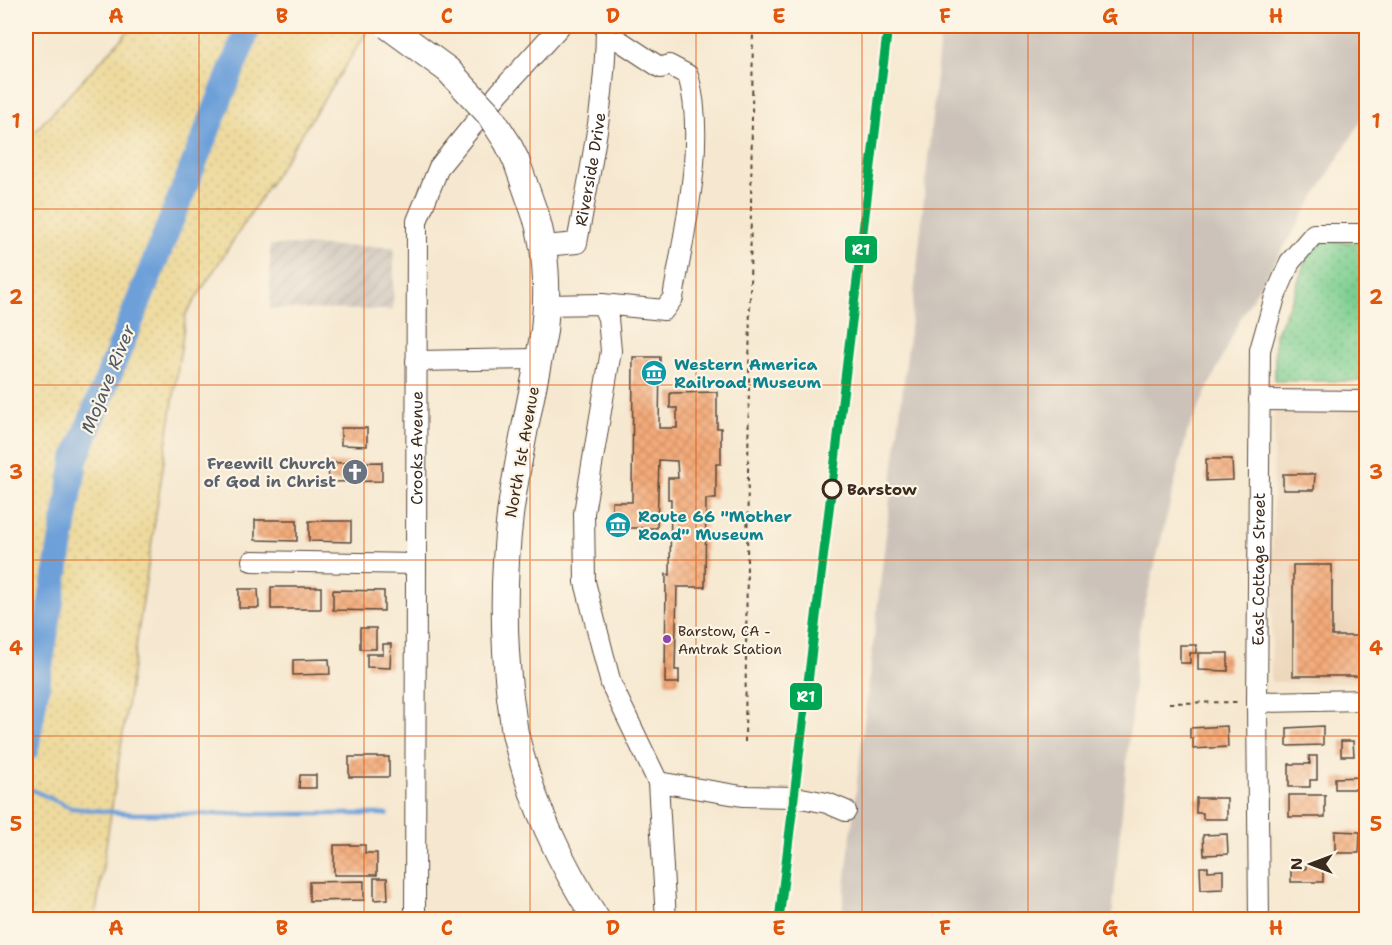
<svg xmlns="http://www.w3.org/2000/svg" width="1392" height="945" font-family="'Shantell Sans',sans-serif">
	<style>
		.built { fill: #edd7bb }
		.industrial { fill: url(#industrial-furrows) }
		.railway { fill: #ccc2b9 }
		.grass { fill: url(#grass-dots); stroke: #5b7c57; stroke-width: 1.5 }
		.sand { fill: url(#sand-dots); stroke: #94825e; stroke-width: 1.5 }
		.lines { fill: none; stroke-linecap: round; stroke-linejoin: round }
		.stream { stroke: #6da0d9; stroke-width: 4.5 }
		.river { stroke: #6da0d9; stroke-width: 26 }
		.building { fill: url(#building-cross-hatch) }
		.minor-casing { stroke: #574639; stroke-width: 22 }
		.major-casing { stroke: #574639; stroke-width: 28 }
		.path { stroke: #574639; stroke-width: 2; stroke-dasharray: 4.5 4.5; stroke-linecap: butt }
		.minor { stroke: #fff; stroke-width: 20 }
		.major { stroke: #fff; stroke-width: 26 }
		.major-bridge-casing { stroke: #574639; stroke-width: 28; stroke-linecap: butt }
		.major-bridge { stroke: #fff; stroke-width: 26 }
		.rail-1-casing { stroke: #fcf5e5; stroke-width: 14 }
		.rail-1 { stroke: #00a651; stroke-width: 9 }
		.grid { fill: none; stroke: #df570d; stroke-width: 1.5; stroke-opacity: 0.55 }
		.stop-dot { fill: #fcf5e5; stroke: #3b2a1e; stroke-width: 3 }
		.bus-dot { fill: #8e44ad; stroke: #fcf5e5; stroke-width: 2 }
		.labels { text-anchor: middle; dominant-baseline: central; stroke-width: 4.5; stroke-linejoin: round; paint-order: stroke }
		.bus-label { font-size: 14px; fill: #3b2a1e; stroke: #fcf5e5; text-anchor: start }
		.street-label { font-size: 16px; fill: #3b2a1e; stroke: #fcf5e5 }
		.culture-label { font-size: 16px; font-weight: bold; fill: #0d838f; stroke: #fcf5e5; text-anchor: start }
		.worship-label { font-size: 16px; font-weight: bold; fill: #5b616d; stroke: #fcf5e5; text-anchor: end }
		.stop-label { font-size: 16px; font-weight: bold; fill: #3b2a1e; stroke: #fcf5e5; text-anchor: start }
		.water-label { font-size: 18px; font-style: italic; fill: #4f5969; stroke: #fcf5e5 }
		.line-badge { stroke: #fcf5e5; stroke-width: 2 }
		.badge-label { font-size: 16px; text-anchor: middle; font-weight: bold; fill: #fff }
		.neatline { fill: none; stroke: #df570d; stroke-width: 2 }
		.grid-label { font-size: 20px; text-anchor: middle; font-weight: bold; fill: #df570d }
	</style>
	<defs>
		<pattern id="industrial-furrows" width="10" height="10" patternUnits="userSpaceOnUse" patternTransform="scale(1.5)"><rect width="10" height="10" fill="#ccc2b9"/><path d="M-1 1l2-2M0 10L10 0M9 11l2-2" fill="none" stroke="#b0a79f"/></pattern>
		<pattern id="grass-dots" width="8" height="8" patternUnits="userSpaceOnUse" patternTransform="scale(1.5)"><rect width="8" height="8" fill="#7bce90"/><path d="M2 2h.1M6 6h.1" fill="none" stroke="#66a775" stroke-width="1.8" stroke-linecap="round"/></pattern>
		<pattern id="sand-dots" width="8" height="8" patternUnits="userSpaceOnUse" patternTransform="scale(1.5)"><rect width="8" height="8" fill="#eeda9e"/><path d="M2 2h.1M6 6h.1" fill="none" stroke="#cdbb88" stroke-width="1.8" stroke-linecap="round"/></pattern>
		<pattern id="building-cross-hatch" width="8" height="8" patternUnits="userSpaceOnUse" patternTransform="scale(1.5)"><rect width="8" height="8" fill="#f3aa79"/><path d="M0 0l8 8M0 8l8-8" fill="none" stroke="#d19268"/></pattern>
	</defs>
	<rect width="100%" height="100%" fill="#fcf5e5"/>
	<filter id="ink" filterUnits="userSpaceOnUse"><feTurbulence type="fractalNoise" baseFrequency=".0167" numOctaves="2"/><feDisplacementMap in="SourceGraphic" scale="12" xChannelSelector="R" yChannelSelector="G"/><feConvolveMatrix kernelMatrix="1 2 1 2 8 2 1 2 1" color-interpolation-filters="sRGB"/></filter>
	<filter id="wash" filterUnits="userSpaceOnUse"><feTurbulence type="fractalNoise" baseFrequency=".008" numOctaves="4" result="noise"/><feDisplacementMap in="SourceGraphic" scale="24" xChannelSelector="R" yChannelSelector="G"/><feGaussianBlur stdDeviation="1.35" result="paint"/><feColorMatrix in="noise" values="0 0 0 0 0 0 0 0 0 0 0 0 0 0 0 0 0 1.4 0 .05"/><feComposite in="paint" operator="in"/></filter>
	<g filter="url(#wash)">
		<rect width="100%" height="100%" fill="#f6e8d0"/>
		<path class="built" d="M1274,408H1366V683L1271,682Z"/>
		<path class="industrial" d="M270,245L394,247L393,310L270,309Z"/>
		<path class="railway" d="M941,26H1366V113L1241,317L1187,433L1139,630L1112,919L841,920L917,268Z"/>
		<path class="grass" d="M1323,241L1366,243V381H1275V335L1294,295L1307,255Z"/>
		<path class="sand" d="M133,26H371L186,314L95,919H26V141Z"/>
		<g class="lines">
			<path class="stream" d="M26,787L71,808L133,814H387"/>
			<path class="river" d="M26,749L75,460L249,26"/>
		</g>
		<g id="blocks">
			<path class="building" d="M633,357H660L659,428H677V408H670V393L717,392V428H721V464H716V499H706L705,587H677L675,670H679V683H665L666,574L670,575L671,499H668V478H678L677,461L659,460L657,528H612V502H632Z
				M341,428H367V446L341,445Z
				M1206,459H1232L1233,480L1206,481Z
				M382,462V481L329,482L328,463Z
				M1283,474H1315L1314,490H1283Z
				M255,520H297V541L255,540Z
				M309,521H351V542L309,541Z
				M1293,565H1332V636H1366V676H1293Z
				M271,587H321V609H271Z
				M239,589H258L259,608H239Z
				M333,590L384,591V611L333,610Z
				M360,628H376V649H360Z
				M383,644H391L390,668L367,667V654H383Z
				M1180,645H1196V653H1190V663H1180Z
				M1198,653H1228V671L1198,670Z
				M329,659L330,674L293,675V660Z
				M1227,726L1228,747L1193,749V738H1190V728Z
				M1323,726V745L1287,746V728Z
				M1341,741H1353L1354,756H1341Z
				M1309,756H1317V780H1310V787H1289V764H1310Z
				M349,757H389V777H349Z
				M300,775H316V788H299Z
				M1362,777V789H1335V778Z
				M1289,795H1325V817H1289Z
				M1196,798H1227V819H1203V813H1196Z
				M1335,831L1360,832L1359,853H1335Z
				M1227,834L1228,854L1204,855L1203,835Z
				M334,845H365V853H377V875H334Z
				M1306,864H1323V882H1291V869H1306Z
				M1200,867H1208V871L1223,870V889L1201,890Z
				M374,878H387L388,899L374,900Z
				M364,881V900L309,901V882Z"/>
		</g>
	</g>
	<g filter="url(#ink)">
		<use href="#blocks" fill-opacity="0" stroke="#574639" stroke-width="1.5"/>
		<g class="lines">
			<g class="minor-casing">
				<g id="minor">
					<path id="s1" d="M544,246L577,243C590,171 606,99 606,26"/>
					<path d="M602,304L664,310L673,298C684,231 707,140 688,75L669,65L661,68L620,41"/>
					<path d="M546,305L602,304L608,318L611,351L584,513L585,582L611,684L658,782L666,920"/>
					<path d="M416,361L539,359"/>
					<path d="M1259,400L1366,401"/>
					<path d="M252,561L415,564"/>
					<path d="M1257,702L1366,700"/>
					<path d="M658,782L742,796L796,797L827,803L846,811"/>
					<path id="s2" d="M415,920L417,221L439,167L500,92L560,26"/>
					<path id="s3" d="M1259,920L1257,702L1260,350L1275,297L1290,262L1314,234H1366"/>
				</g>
			</g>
			<g class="major-casing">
				<path id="major" d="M537,220C547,256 548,294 544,331C533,392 518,454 510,515C503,575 503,637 510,697C512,709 513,721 515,733C530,798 560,864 597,920"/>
			</g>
			<path class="path" d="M1169,703L1239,702
				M745,742L753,26"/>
			<use href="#minor" class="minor"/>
			<use href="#major" class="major"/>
			<g class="major-bridge-casing">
				<path id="major-bridge" d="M388,26L448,70L489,114L507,142L516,160L537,220"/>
			</g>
			<use href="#major-bridge" class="major-bridge"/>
			<g class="rail-1-casing">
				<path id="rail-1" d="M779,920L888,26"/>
			</g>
			<use href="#rail-1" class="rail-1"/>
		</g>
	</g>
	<path class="grid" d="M199,26V920M364,26V920M530,26V920M696,26V920M862,26V920M1028,26V920M1193,26V920M26,209H1366M26,385H1366M26,560H1366M26,736H1366"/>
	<defs>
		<g id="museum-disc" transform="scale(1.35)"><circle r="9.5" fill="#0f9aa8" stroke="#fcf5e5"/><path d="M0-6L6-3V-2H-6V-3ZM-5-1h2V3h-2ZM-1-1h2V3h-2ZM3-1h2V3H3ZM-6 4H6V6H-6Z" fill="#fff"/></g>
		<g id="church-disc" transform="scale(1.35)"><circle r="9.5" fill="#6b7280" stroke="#fcf5e5"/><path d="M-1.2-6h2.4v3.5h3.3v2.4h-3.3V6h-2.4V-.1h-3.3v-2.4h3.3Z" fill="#fff"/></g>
	</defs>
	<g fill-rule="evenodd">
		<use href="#museum-disc" x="654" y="373"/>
		<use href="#church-disc" x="355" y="472"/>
		<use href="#museum-disc" x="618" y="525"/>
	</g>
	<circle class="stop-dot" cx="832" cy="489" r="9"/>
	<circle class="bus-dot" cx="667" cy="639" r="5"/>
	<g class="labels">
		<g class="bus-label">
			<text x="678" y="631">Barstow, CA -<tspan x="678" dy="18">Amtrak Station</tspan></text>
		</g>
		<g class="street-label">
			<text stroke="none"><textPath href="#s1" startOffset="108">Riverside Drive</textPath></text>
			<text stroke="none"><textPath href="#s2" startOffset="472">Crooks Avenue</textPath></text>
			<text transform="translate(522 452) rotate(-80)">North 1st Avenue</text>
			<text stroke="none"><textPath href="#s3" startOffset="351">East Cottage Street</textPath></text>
		</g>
		<g class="culture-label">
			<text x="674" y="364">Western America<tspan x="674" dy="18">Railroad Museum</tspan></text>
			<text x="638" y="516">Route 66 "Mother<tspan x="638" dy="18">Road" Museum</tspan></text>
		</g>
		<g class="worship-label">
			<text x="336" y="463">Freewill Church<tspan x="336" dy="18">of God in Christ</tspan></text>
		</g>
		<g class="stop-label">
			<text x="847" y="489">Barstow</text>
		</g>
		<g class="water-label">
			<text transform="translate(108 379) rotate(-68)">Mojave River</text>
		</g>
	</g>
	<g class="line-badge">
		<rect x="844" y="235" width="34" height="29" rx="6" fill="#00a651"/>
		<rect x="789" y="682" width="34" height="29" rx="6" fill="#00a651"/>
	</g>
	<g class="badge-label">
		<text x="861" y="255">R1</text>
		<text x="806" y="702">R1</text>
	</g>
	<rect width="1392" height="945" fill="none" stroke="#fcf5e5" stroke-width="66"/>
	<g transform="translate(1311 864) rotate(270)" stroke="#fcf5e5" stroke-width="4.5" paint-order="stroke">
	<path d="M0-4.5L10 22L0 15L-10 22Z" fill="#3b2a1e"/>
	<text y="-9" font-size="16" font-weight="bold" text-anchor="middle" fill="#3b2a1e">N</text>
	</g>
	<rect x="33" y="33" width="1326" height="879" class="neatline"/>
	<g class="grid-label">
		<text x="116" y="23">A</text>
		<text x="282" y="23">B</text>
		<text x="447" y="23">C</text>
		<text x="613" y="23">D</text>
		<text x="779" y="23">E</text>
		<text x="945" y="23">F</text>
		<text x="1110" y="23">G</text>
		<text x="1276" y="23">H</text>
		<text x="16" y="128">1</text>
		<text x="1376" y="128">1</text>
		<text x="16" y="304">2</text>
		<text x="1376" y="304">2</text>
		<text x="16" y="479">3</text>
		<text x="1376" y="479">3</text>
		<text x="16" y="655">4</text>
		<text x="1376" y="655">4</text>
		<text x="16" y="831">5</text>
		<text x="1376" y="831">5</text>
		<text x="116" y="935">A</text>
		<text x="282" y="935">B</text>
		<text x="447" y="935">C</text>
		<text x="613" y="935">D</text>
		<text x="779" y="935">E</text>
		<text x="945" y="935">F</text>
		<text x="1110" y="935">G</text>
		<text x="1276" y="935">H</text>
	</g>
</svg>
